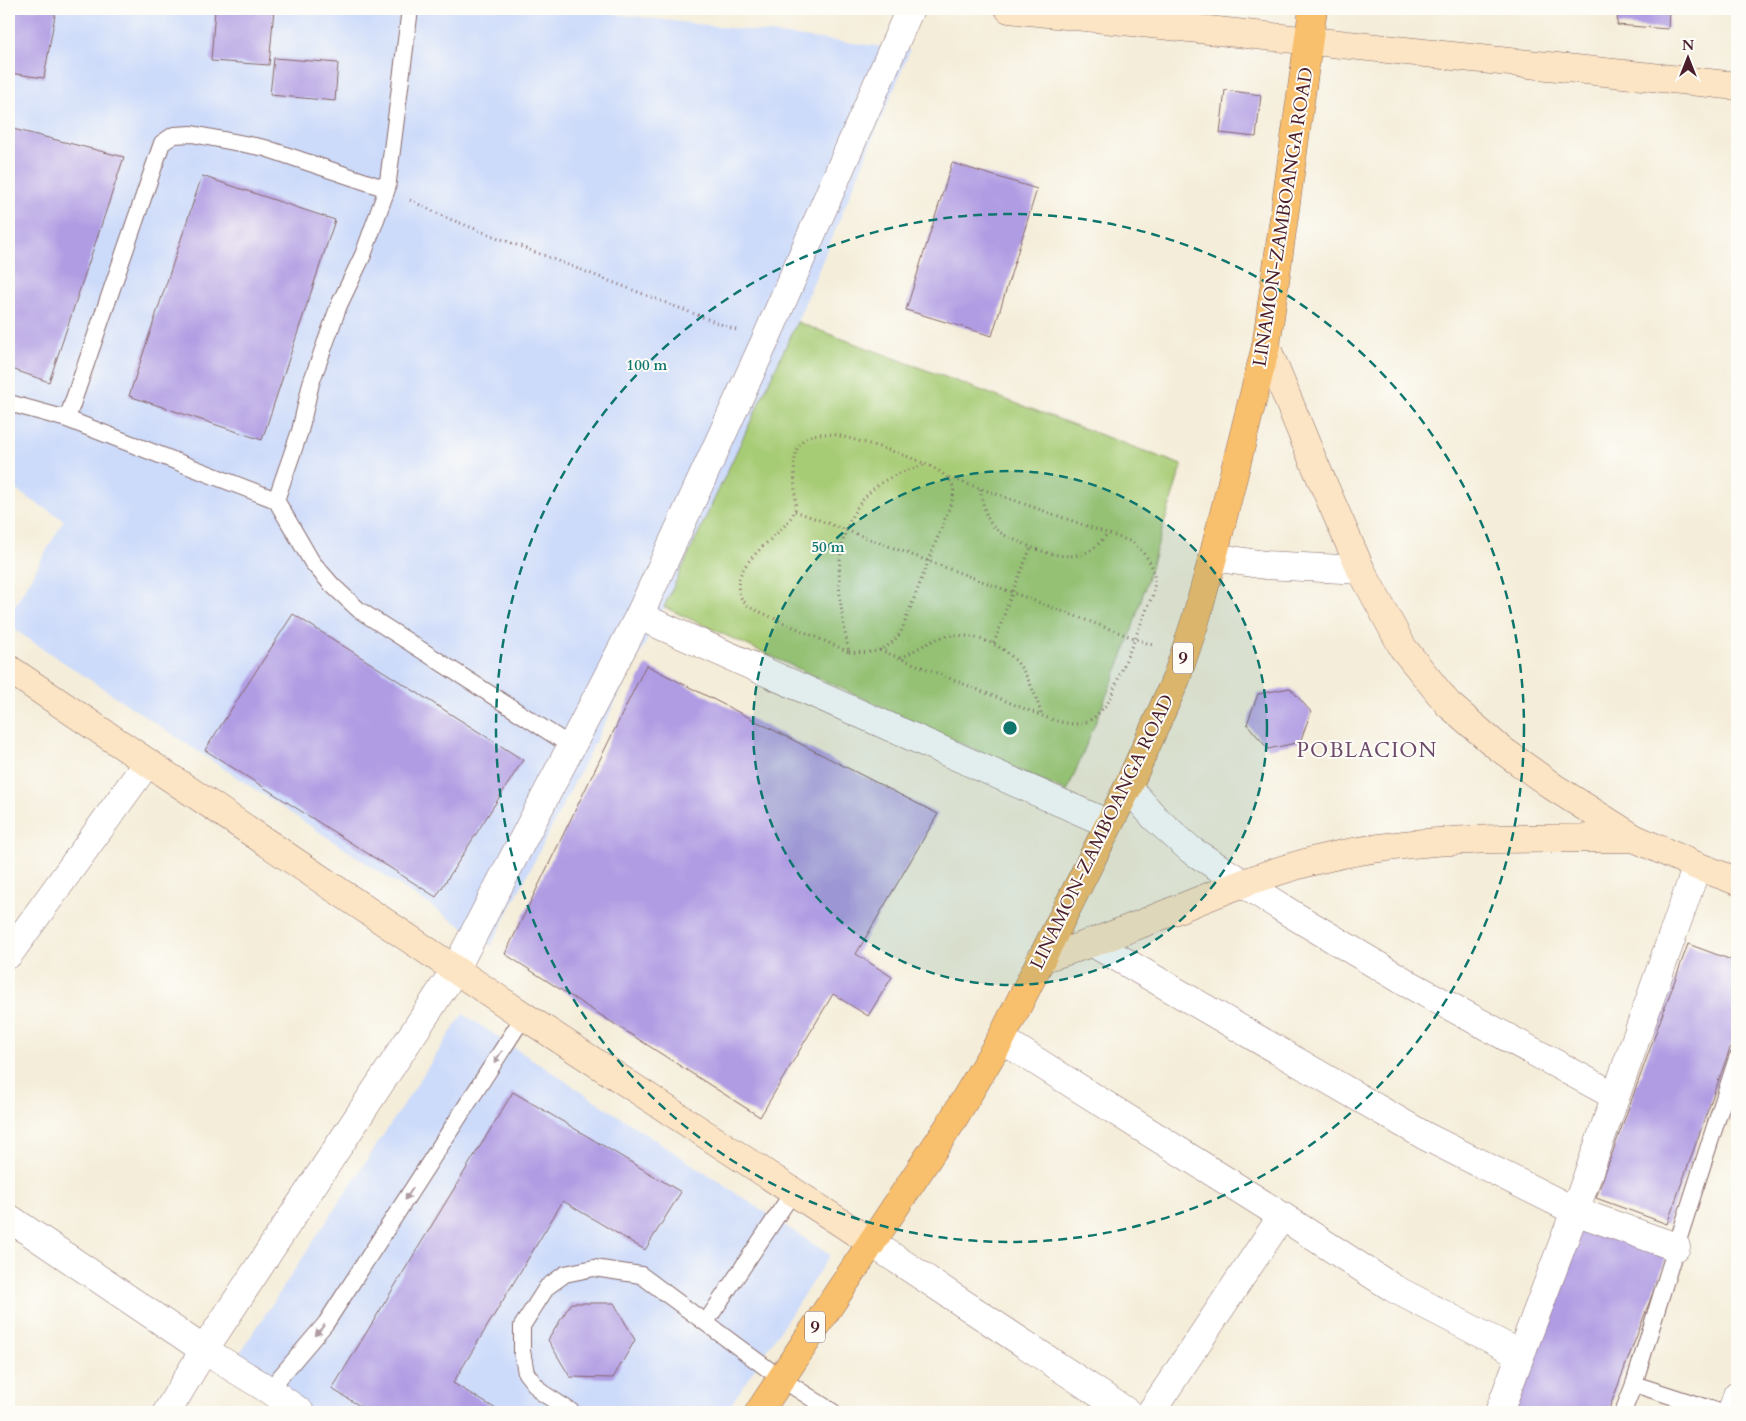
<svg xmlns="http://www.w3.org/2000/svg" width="1746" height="1421" font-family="Cardo,serif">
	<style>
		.built { fill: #cddbfa }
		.green { fill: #a7cc76; stroke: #787650 }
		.building { fill: #b09ce3 }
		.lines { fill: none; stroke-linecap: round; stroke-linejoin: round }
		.lane-casing { stroke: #866768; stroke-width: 18 }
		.street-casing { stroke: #866768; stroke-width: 29 }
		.secondary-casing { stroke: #866768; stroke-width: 29 }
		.highway-casing { stroke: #866768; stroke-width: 29 }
		.path { stroke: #866768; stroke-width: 3; stroke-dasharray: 1 4; stroke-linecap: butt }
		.lane { stroke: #fff; stroke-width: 16 }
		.street { stroke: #fff; stroke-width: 28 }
		.secondary { stroke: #fce5c4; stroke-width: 28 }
		.highway { stroke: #f8bf6c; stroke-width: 28 }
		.oneway { fill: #ae9aa0 }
		.ring { fill: none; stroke: #0f766e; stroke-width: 2.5; stroke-dasharray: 9 6 }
		.labels { text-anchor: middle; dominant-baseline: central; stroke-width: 4; stroke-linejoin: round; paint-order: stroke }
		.shield { fill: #fdfcf7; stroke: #806168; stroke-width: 1 }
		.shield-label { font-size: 18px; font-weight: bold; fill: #4a1f2b }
		.street-label { font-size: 19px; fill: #4a1f2b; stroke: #fdfcf7 }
		.quarter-label { font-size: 21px; letter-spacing: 1px; fill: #6e4b6b; stroke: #fdfcf7 }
		.centre { fill: #0f766e; stroke: #fdfcf7; stroke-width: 2.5 }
		.ring-label { font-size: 15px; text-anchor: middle; font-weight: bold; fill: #0f766e; stroke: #fdfcf7; stroke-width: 4; stroke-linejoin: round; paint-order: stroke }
	</style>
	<rect width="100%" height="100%" fill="#fdfcf7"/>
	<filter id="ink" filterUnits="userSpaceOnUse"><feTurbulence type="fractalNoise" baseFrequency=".02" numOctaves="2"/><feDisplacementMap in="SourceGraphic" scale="10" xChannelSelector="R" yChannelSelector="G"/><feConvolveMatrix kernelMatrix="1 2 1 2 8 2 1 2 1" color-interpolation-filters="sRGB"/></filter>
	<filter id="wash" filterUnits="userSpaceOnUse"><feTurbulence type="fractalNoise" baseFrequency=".0096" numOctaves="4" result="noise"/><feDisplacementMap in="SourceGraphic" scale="20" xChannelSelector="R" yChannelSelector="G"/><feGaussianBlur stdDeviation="1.12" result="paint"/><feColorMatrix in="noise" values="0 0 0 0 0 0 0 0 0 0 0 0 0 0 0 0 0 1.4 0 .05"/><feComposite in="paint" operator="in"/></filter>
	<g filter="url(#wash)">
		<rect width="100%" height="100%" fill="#f4edd9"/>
		<path class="built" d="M9,9H574L910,50L797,322L664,607L491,946L9,626V616L64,520L9,486Z
			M463,1014L830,1255L726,1412H303L232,1365Z"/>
		<path class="green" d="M797,322L1182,465L1128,643L1067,792L664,607Z"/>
		<g id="blocks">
			<path class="building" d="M9,9H56L44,78L9,73Z
				M215,9H274L269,65L211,61Z
				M1618,9H1669L1668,29L1617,25Z
				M274,58L338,63L335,101L270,95Z
				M1225,90L1261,95L1256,137L1220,133Z
				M9,128L124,157L49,382L9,368Z
				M952,163L1037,189L992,336L906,310Z
				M202,176L335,220L262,440L129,396Z
				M293,614L523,760L436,897L205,750Z
				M646,665L938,814L856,954L892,977L868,1016L833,994L760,1117L505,954Z
				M1290,688L1311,712L1300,742L1268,749L1247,724L1258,694Z
				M1688,944L1737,962V1029L1667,1224L1596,1198Z
				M513,1092L681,1192L645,1250L563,1201L453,1383L501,1412H370L332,1389Z
				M1581,1226L1666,1258L1608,1412H1511Z
				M571,1303H614L635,1340L613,1378L570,1377L548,1340Z"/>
		</g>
	</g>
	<g filter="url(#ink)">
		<use href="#blocks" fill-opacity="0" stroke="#866768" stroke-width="1"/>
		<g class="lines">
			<g class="lane-casing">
				<path id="lane" d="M410,9L387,189L363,255L339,305L311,383L300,431L276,500L312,562L332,585L359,610L571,746
					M9,403L67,419L276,500
					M67,419L162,143L174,135L192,134L265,148L387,189
					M706,1322L793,1192
					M1634,1384L1720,1412
					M269,1390L326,1323L524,1016
					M572,1412L541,1392L526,1373L522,1351V1326L547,1287L565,1274L594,1268L641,1275L780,1378L833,1412
					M1623,1412L1634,1384L1676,1247L1737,1058"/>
			</g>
			<g class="street-casing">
				<path id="street" d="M1213,557L1265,565L1361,570
					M639,616L1109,824
					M1128,787L1155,818L1191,850L1290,913L1407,983L1615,1096
					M1091,942L1425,1136L1575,1211L1676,1247
					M9,954L147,763
					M1001,1039L1282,1216L1393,1288L1520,1354
					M9,1218L204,1350L269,1390L300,1412
					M872,1243L1127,1412
					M167,1412L204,1350L455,970L639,616L765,341L910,9
					M1151,1412L1282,1216
					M1499,1412L1575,1211L1697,866
					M1732,1412L1737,1395"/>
			</g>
			<g class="secondary-casing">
				<path id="secondary" d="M1009,9L1737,86
					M1266,346L1312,458L1361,570L1403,648L1448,704L1498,747L1555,788L1634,838L1697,866L1737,881
					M9,669L524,1016L872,1243
					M1040,959C1057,954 1074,949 1091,943C1170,915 1246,876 1329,857C1427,835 1533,839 1634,838"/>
			</g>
			<g class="highway-casing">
				<path id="highway" d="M759,1412L949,1126L1001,1039L1128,787L1176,679L1195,622L1213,557L1266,346L1313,9"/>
			</g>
			<path class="path" d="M410,200L447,218L736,330
				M980,489C983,501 984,515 992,525C999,534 1012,539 1022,543C1043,553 1074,564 1095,547C1100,543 1104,537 1108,533
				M795,511L1155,646
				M994,643L1012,593L1031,547
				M880,650L1050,719C1080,728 1090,726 1109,701L1153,594C1158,571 1150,557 1132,542L948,477
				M849,652C873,654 887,652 901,632L953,498C954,491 954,485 949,480C936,461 862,442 837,435C789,428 794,457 795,493C795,499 797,507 794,512C783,537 728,563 740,595C741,599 746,603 749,607L849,652C837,596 826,522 881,483C894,474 912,469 927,464
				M901,658C914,651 930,640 946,636C955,634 967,636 976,638C1018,648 1030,678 1042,716"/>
			<use href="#lane" class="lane"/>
			<use href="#street" class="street"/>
			<use href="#secondary" class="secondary"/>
			<use href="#highway" class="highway"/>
		</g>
		<defs><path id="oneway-solid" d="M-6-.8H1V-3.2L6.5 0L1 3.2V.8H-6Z" transform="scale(1.25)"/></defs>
		<g class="oneway">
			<use href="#oneway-solid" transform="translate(498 1057) rotate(123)"/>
			<use href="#oneway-solid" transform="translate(409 1194) rotate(123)"/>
			<use href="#oneway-solid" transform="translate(320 1330) rotate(131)"/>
		</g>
	</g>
	<circle cx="1010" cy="728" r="257" fill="#0f766e" fill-opacity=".12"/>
	<g class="ring">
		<circle cx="1010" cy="728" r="257"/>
		<circle cx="1010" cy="728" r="514"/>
	</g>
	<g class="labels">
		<g class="shield">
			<rect x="1173" y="642.5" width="20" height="31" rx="4"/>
			<rect x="805" y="1311.5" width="20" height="31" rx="4"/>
		</g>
		<g class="shield-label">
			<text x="1183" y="658">9</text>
			<text x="815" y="1327">9</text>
		</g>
		<g class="street-label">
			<text transform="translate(1283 217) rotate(-81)">LINAMON-ZAMBOANGA ROAD</text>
			<text transform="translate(1102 832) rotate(-64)">LINAMON-ZAMBOANGA ROAD</text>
		</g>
		<g class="quarter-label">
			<text x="1367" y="750">POBLACION</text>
		</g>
	</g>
	<circle cx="1010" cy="728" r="8" class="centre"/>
	<g class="ring-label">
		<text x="647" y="370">100 m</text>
		<text x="828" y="552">50 m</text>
	</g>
	<rect width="1746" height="1421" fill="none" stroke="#fdfcf7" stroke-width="30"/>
	<g transform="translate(1688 58)" stroke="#fdfcf7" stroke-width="4" paint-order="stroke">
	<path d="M0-4L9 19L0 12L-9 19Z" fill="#4a1f2b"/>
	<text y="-8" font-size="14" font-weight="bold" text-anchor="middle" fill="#4a1f2b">N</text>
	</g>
</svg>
